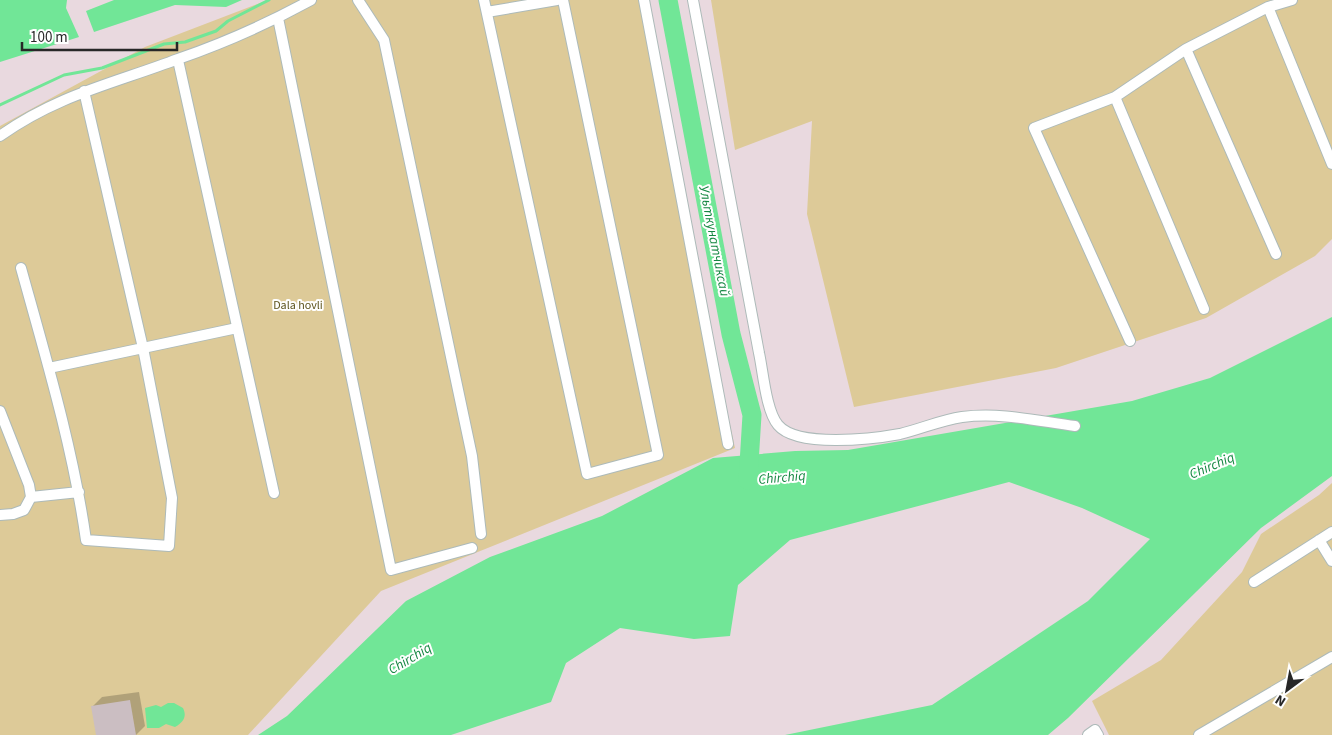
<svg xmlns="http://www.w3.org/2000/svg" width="1332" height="735" font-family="'Source Sans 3',sans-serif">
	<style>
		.green { fill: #ddca98 }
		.water { fill: #71e697 }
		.shadow { fill: #0003 }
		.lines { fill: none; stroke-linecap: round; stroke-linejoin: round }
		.stream { stroke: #71e697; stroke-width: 3 }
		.river { stroke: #71e697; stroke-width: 19 }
		.building { fill: #cbbec2 }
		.minor-casing { stroke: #adbab9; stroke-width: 12 }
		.minor { stroke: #fff; stroke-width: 10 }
		.labels { text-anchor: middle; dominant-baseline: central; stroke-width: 4; stroke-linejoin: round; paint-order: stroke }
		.park-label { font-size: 12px; fill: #5e541d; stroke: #fff }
		.water-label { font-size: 14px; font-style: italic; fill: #158742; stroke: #fff }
	</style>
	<rect width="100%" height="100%" fill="#e9d9df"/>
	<path class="green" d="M268,0H639L735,448L381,591L248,735H0V126L145,47Z
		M711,0H1332V239L1315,256L1206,318L1056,368L854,407L807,214L812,121L735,150Z
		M1332,483V735H1109L1092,701L1161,660L1242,572L1261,534L1319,495Z"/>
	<path class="water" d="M0,0H67L66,8L79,37L0,62Z
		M114,0H242L226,7L175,5L94,32L86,11Z
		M1332,317V476L1261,528L1068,718L1048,735H785L932,705L1088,601L1150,539L1082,508L1009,482L790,540L738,585L730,636L694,639L620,628L566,663L551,702L451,735H258L287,716L406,601L490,557L602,516L713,458L795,451L848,450L1132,401L1210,378Z
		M168,703H174L183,708C187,716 184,722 175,727L166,724L159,728H147L145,708L156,705L161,707Z"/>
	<path class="shadow" d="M139,692L145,726L136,735H97L92,707L102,697Z"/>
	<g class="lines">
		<path class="stream" d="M0,105L64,75L102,68L164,44L185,42L216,31L228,21L269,0"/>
		<path class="river" d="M668,0L731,334L752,415L748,480"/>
	</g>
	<path class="building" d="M130,700L136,735H96L91,706Z"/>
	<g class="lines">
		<g class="minor-casing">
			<path id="minor" d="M358,0L384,40L472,456L481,534
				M484,0L587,474L658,455L563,0
				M644,0L728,444
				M693,0L759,353C763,371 766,411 778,425C797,448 873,439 900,434C921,429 941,420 962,417C1001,412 1037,421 1075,426
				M1268,7L1332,164
				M487,12L557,0
				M278,18L391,570L472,548
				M1186,49L1276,254
				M178,60L274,493
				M1115,97L1204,309
				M0,136C57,95 115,83 178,59C224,43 269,23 311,0
				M21,268C46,358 73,448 86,540L169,546L172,498L143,348L84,91
				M1130,341L1034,128L1115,97L1186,49L1268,7L1292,0
				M49,368L237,328
				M0,411L29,485L31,497L24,510L13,514L0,515
				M31,497L79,492
				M1319,540L1332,561
				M1254,582L1332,532
				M1088,735L1095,730L1098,735
				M1199,735L1332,657"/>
		</g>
		<use href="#minor" class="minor"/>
	</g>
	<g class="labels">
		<g class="park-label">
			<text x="298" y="305">Dala hovli</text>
		</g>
		<g class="water-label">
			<text transform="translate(714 241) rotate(79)">Ульткунатчиксай</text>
			<text transform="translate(1212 466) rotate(-23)">Chirchiq</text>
			<text transform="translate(782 478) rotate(-5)">Chirchiq</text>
			<text transform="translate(410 659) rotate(-31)">Chirchiq</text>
		</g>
	</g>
	<g transform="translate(1287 690) rotate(212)" stroke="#ffffff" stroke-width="4" paint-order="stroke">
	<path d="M0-4L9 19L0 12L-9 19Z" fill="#272727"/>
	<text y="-8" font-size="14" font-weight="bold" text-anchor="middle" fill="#272727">N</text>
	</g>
	<path d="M22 42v8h155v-8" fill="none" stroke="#272727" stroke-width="2.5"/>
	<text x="30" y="42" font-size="15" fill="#272727" stroke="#ffffff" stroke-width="4" paint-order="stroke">100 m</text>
</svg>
